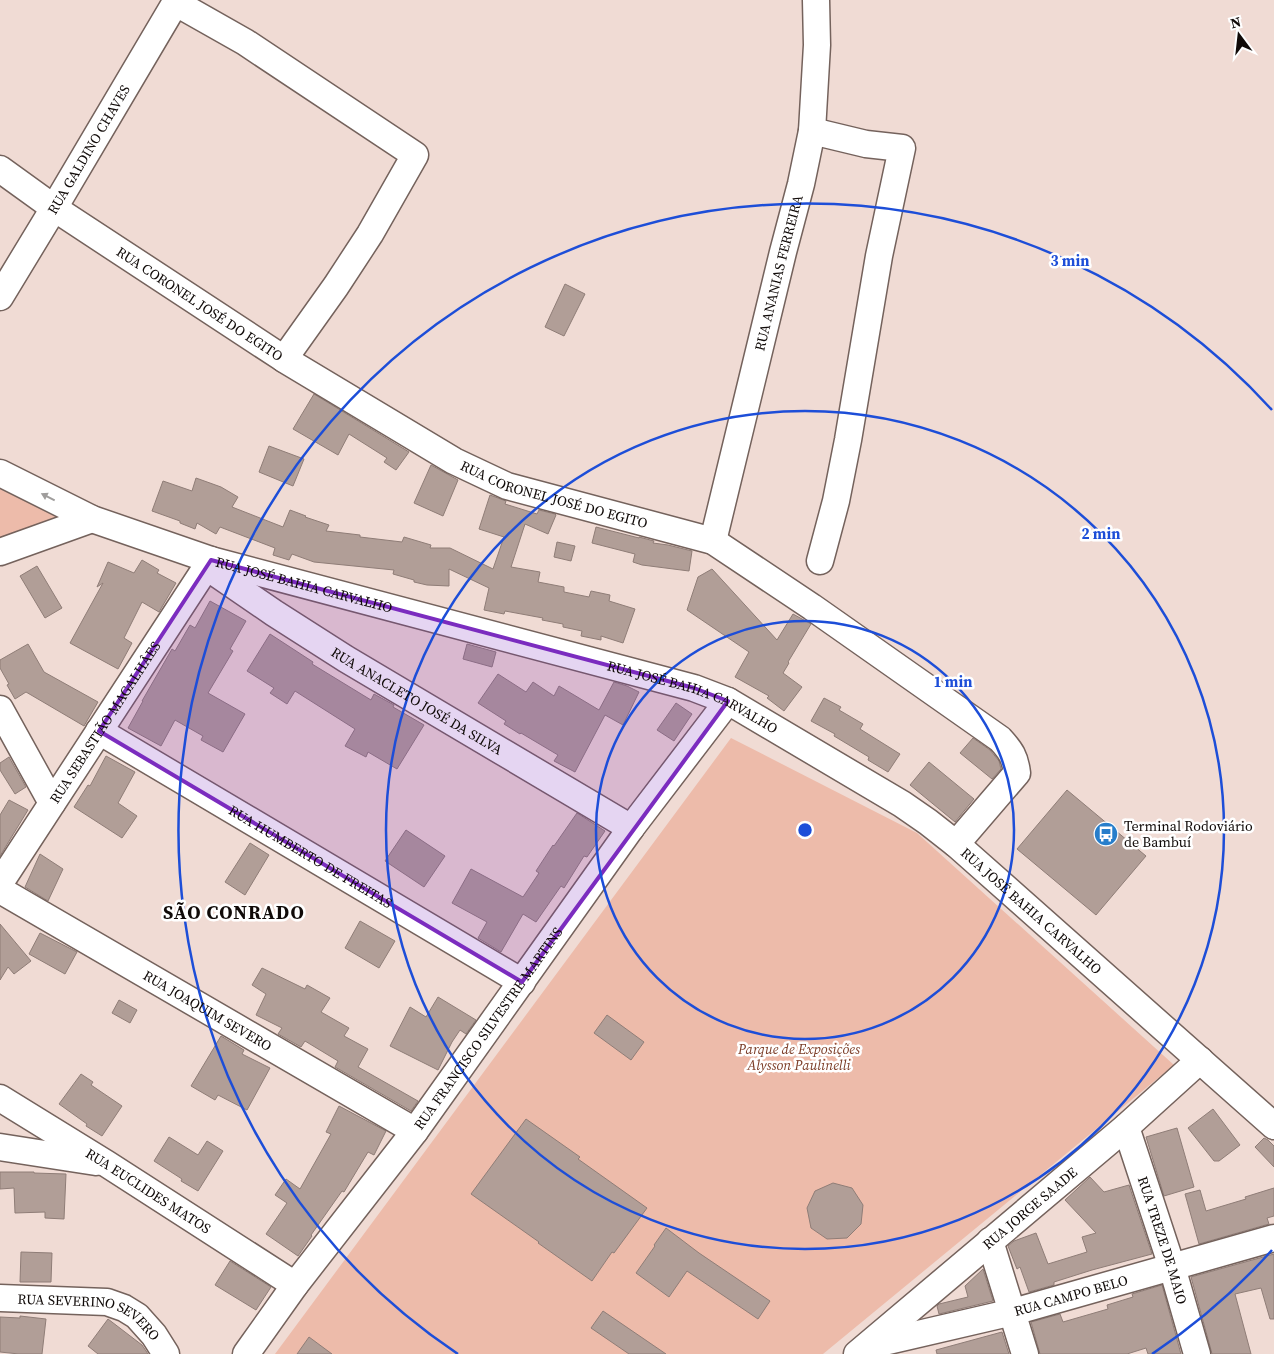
<svg xmlns="http://www.w3.org/2000/svg" width="1274" height="1354" font-family="'Source Serif 4',serif">
	<style>
		.green { fill: #edbbaa }
		.building { fill: #b19e97; stroke: #8f7d77 }
		.lines { fill: none; stroke-linecap: round; stroke-linejoin: round }
		.minor-casing { stroke: #74625c; stroke-width: 29 }
		.minor { stroke: #fff; stroke-width: 26 }
		.oneway { fill: #9f9d9c }
		.marked { fill: #7b2cbf; fill-opacity: 0.2; stroke: #7b2cbf; stroke-width: 4; stroke-linejoin: round }
		.ring { fill: none; stroke: #1d4ed8; stroke-width: 2.5 }
		.labels { text-anchor: middle; dominant-baseline: central; stroke-width: 5; stroke-linejoin: round; paint-order: stroke }
		.street-label { font-size: 14px; fill: #100a08; stroke: #fff }
		.poi-label { font-size: 14px; fill: #100a08; stroke: #fff; text-anchor: start }
		.park-label { font-size: 14px; font-style: italic; fill: #7c3d27; stroke: #fff }
		.district-label { font-size: 19px; font-weight: bold; letter-spacing: 1px; fill: #100a08; stroke: #fff }
		.centre { fill: #1d4ed8; stroke: #fff; stroke-width: 2.5 }
		.ring-label { font-size: 15px; text-anchor: middle; font-weight: bold; fill: #1d4ed8; stroke: #fff; stroke-width: 5; stroke-linejoin: round; paint-order: stroke }
	</style>
	<rect width="100%" height="100%" fill="#f0dbd4"/>
	<path class="green" d="M0,489L64,520L0,538Z
		M731,738L917,833L1174,1065L823,1354H275Z"/>
	<path class="building" d="M565,284L585,294L564,336L545,327Z
		M314,394L409,452L396,470L384,462L387,458L349,434L338,455L293,429Z
		M269,446L304,459L293,486L259,472Z
		M431,465L458,480L443,516L414,503Z
		M196,478L221,487L238,497L232,507L283,527L290,510L306,516L305,517L329,525L326,531L360,535V537L402,542L404,537L431,545L430,548H450L493,569L504,537L479,529L490,495L506,501L505,504L537,514L539,510L555,514L556,515L548,534L525,524L511,567L540,572L538,582L564,587V592L589,597L591,591L610,595L609,601L635,609L623,643L601,636V640L581,636L582,631L563,627V624L542,620L543,618L505,611L504,614L484,610L489,588L449,569V586L427,585L414,582V580L393,574L394,570L314,562L292,554L289,560L273,555L275,548L220,527L216,534L197,523L195,529L180,523V521L152,511L163,481L192,491Z
		M596,527L639,538V537L654,541L653,543L668,545L692,551L689,571L642,565L633,562L635,554L592,543Z
		M557,542L575,546L571,561L554,557Z
		M142,560L159,570L157,573L176,583L159,612L142,602L124,638L132,643L118,669L70,643L103,583L97,587L108,562L134,573Z
		M37,566L62,608L45,618L20,576Z
		M712,569L777,640L793,614L811,624L788,662L789,663L783,673L802,687L784,711L767,698L769,696L735,677L749,652L687,610L698,577Z
		M210,601L246,621L230,649L233,651L208,693L245,714L223,752L201,740L203,736L175,720L161,746L128,728L143,701H142L172,649L175,651L190,625L195,628Z
		M270,634L313,662L312,664L371,700L374,694L394,705L393,707L424,725L397,769L368,752L366,757L345,746L355,729L295,691L287,704L270,693L274,688L247,671Z
		M28,644L44,672L98,702L84,726L26,692L15,699L7,685L9,684L0,668V660Z
		M467,644L496,652L492,667L463,659Z
		M498,674L526,692L533,682L554,696L559,686L599,710L614,682L627,686L639,692L623,725L605,715L575,772L554,761L558,755L521,733L520,734L504,724L506,721L478,703Z
		M824,698L841,707L839,710L863,724L860,729L900,754L888,772L868,760L869,757L834,736L835,734L811,721Z
		M676,703L692,714L674,741L657,730Z
		M973,738L990,750L999,761L1001,769L992,779L960,753Z
		M106,756L135,772L118,803L137,816L122,838L74,807L88,785L90,786Z
		M9,757L26,787L15,794L0,770V763Z
		M929,762L974,799L955,822L910,785Z
		M1067,790L1146,856L1096,915L1017,849Z
		M9,800L28,810L0,856V815Z
		M577,813L605,831L587,857L584,856L564,888L561,886L536,922L523,914L501,952L478,938L487,922L452,903L471,869L523,897L539,873L536,871L553,845L554,846Z
		M406,830L445,856L424,887L385,861Z
		M250,843L269,855L245,895L225,882Z
		M40,854L63,869L48,901L25,887Z
		M360,921L395,941L379,968L345,948Z
		M0,924L31,961L14,974L8,967L0,980Z
		M40,933L77,952L65,974L29,954Z
		M262,968L305,989L307,985L330,998L321,1012L349,1028L344,1036L368,1049L358,1067L418,1101L411,1111L335,1067L338,1061L305,1041L301,1047L278,1034L282,1028L256,1015L266,994L252,985Z
		M438,997L476,1020L466,1034L460,1030L452,1042L438,1070L390,1046L410,1007L426,1017Z
		M119,1000L137,1010L130,1023L112,1013Z
		M607,1015L644,1042L631,1060L594,1033Z
		M221,1036L244,1050L242,1054L270,1068L247,1110L218,1095L215,1100L191,1086Z
		M81,1074L93,1082L91,1085L122,1106L102,1136L86,1126L87,1124L59,1104Z
		M339,1106L386,1131L374,1155L368,1152L344,1192L342,1191L311,1235L312,1236L298,1256L266,1234L287,1203L275,1195L286,1179L300,1189L331,1134L326,1132Z
		M1213,1109L1240,1145L1219,1161H1214L1188,1128Z
		M526,1119L580,1157L578,1159L647,1208L614,1253L612,1252L592,1281L538,1243L539,1242L471,1194Z
		M1177,1128L1194,1187L1164,1196L1146,1137Z
		M169,1137L198,1155L207,1141L223,1151L198,1191L181,1181L182,1179L154,1161Z
		M1264,1138L1268,1140L1274,1146V1167L1255,1147Z
		M0,1172H34V1173L66,1174L64,1219L45,1218V1212L15,1213L14,1188L0,1189Z
		M1090,1177L1104,1192L1129,1185L1152,1254L1092,1270L1054,1282V1285L1029,1292L1020,1267L1017,1269L1008,1246L1014,1241L1036,1233L1048,1264L1087,1252L1082,1237L1096,1233L1065,1200Z
		M833,1183L852,1188L863,1205L861,1224L847,1238L827,1239L811,1228L807,1208L815,1191Z
		M1274,1188V1216L1267,1218L1269,1224L1199,1244L1185,1194L1200,1190L1206,1211L1246,1199L1245,1197Z
		M666,1228L699,1253L770,1301L758,1319L687,1271L669,1297L636,1273L655,1246L654,1245Z
		M21,1252L52,1253L51,1282H20Z
		M1274,1254V1319H1270L1261,1288L1235,1294L1251,1354H1212L1211,1350L1191,1277Z
		M230,1261L271,1287L256,1310L215,1285Z
		M983,1269L993,1301L939,1314L937,1306L939,1304L968,1297L965,1286Z
		M1162,1285L1181,1354H1148L1146,1348L1127,1354H1040L1031,1322L1060,1314L1063,1322L1108,1309L1107,1305L1133,1297L1132,1294Z
		M603,1311L666,1354H629L591,1328Z
		M20,1316L46,1319L42,1354H19L0,1352V1317L20,1318Z
		M108,1319L142,1345L148,1354H98L88,1346Z
		M1002,1332L1009,1354H937L936,1350Z
		M309,1337L332,1354H297Z"/>
	<g class="lines">
		<g class="minor-casing">
			<g id="minor">
				<path d="M176,3L245,42L415,155L370,234L336,286L284,359"/>
				<path d="M812,131L866,144L902,148L879,256L848,440L836,501L820,561"/>
				<path id="s1" d="M0,169L54,208L284,359L454,461L507,486L713,541L812,607L1000,739C1011,751 1015,757 1017,773L956,844"/>
				<path id="s2" d="M0,297L54,208L177,0"/>
				<path id="s3" d="M0,473L92,519L211,560L694,688L728,701L902,804L928,822L956,844L1274,1126"/>
				<path id="s4" d="M713,541L783,252L801,184L812,131L817,45L816,0"/>
				<path d="M0,552L92,519"/>
				<path id="s5" d="M207,567L274,613L346,659L631,828"/>
				<path d="M0,709L52,803"/>
				<path id="s6" d="M99,731L522,982"/>
				<path id="s7" d="M0,883L211,560"/>
				<path id="s8" d="M0,890L415,1131"/>
				<path id="s9" d="M0,1098L107,1164L295,1285"/>
				<path id="s10" d="M1126,1127L1172,1267L1197,1354"/>
				<path d="M0,1147L96,1162"/>
				<path d="M990,1241L1025,1354"/>
				<path id="s11" d="M0,1298L107,1302L124,1308L137,1316L154,1335L166,1354"/>
				<path id="s12" d="M871,1345L1013,1312L1274,1238"/>
				<path id="s13" d="M246,1354L295,1285L415,1131L631,828L728,701"/>
				<path id="s14" d="M857,1354L1126,1127L1200,1060"/>
			</g>
		</g>
		<use href="#minor" class="minor"/>
	</g>
	<defs><path id="oneway-solid" d="M-6-.8H1V-3.2L6.5 0L1 3.2V.8H-6Z" transform="scale(1.25)"/></defs>
	<use class="oneway" href="#oneway-solid" transform="translate(48 497) rotate(-153)"/>
	<path class="marked" d="M211,560L694,688L728,701L522,982L99,731Z"/>
	<g class="ring">
		<circle cx="805" cy="830" r="209"/>
		<circle cx="805" cy="830" r="419"/>
		<path d="M1272 1250A628 628 0 0 1 1152 1354M458 1354A628 628 0 1 1 1272 410"/>
	</g>
	<defs>
		<g id="bus-disc" transform="scale(1.25)"><circle r="9.5" fill="#277ecb" stroke="#fff"/><path d="M-5-6H5V4H4V6H2V4H-2V6H-4V4H-5ZM-3.5-4V0h7V-4ZM-3.5 1.2v1.5H-2V1.2ZM2 1.2v1.5H3.5V1.2Z" fill="#fff"/></g>
	</defs>
	<g fill-rule="evenodd">
		<use href="#bus-disc" x="1106" y="834"/>
	</g>
	<g class="labels">
		<g class="street-label">
			<text stroke="none"><textPath href="#s2" startOffset="172">RUA GALDINO CHAVES</textPath></text>
			<text stroke="none"><textPath href="#s4" startOffset="276">RUA ANANIAS FERREIRA</textPath></text>
			<text stroke="none"><textPath href="#s1" startOffset="241">RUA CORONEL JOSÉ DO EGITO</textPath></text>
			<text stroke="none"><textPath href="#s1" startOffset="646">RUA CORONEL JOSÉ DO EGITO</textPath></text>
			<text stroke="none"><textPath href="#s3" startOffset="325">RUA JOSÉ BAHIA CARVALHO</textPath></text>
			<text stroke="none"><textPath href="#s3" startOffset="730">RUA JOSÉ BAHIA CARVALHO</textPath></text>
			<text stroke="none"><textPath href="#s5" startOffset="249">RUA ANACLETO JOSÉ DA SILVA</textPath></text>
			<text stroke="none"><textPath href="#s7" startOffset="192">RUA SEBASTIÃO MAGALHÂES</textPath></text>
			<text stroke="none"><textPath href="#s6" startOffset="246">RUA HUMBERTO DE FREITAS</textPath></text>
			<text stroke="none"><textPath href="#s3" startOffset="1135">RUA JOSÉ BAHIA CARVALHO</textPath></text>
			<text stroke="none"><textPath href="#s8" startOffset="240">RUA JOAQUIM SEVERO</textPath></text>
			<text stroke="none"><textPath href="#s13" startOffset="406">RUA FRANCISCO SILVESTRE MARTINS</textPath></text>
			<text stroke="none"><textPath href="#s9" startOffset="175">RUA EUCLIDES MATOS</textPath></text>
			<text stroke="none"><textPath href="#s14" startOffset="226">RUA JORGE SAADE</textPath></text>
			<text stroke="none"><textPath href="#s10" startOffset="119">RUA TREZE DE MAIO</textPath></text>
			<text stroke="none"><textPath href="#s12" startOffset="206">RUA CAMPO BELO</textPath></text>
			<text stroke="none"><textPath href="#s11" startOffset="94">RUA SEVERINO SEVERO</textPath></text>
		</g>
		<g class="poi-label">
			<text x="1124" y="826">Terminal Rodoviário<tspan x="1124" dy="16">de Bambuí</tspan></text>
		</g>
		<g class="park-label">
			<text x="799" y="1049">Parque de Exposições<tspan x="799" dy="16">Alysson Paulinelli</tspan></text>
		</g>
		<g class="district-label">
			<text x="234" y="912">SÃO CONRADO</text>
		</g>
	</g>
	<circle cx="805" cy="830" r="8" class="centre"/>
	<g class="ring-label">
		<text x="1070" y="266">3 min</text>
		<text x="1101" y="539">2 min</text>
		<text x="953" y="687">1 min</text>
	</g>
	<g transform="translate(1239 35) rotate(345)" stroke="#ffffff" stroke-width="4" paint-order="stroke">
	<path d="M0-4L9 19L0 12L-9 19Z" fill="#100a08"/>
	<text y="-8" font-size="14" font-weight="bold" text-anchor="middle" fill="#100a08">N</text>
	</g>
</svg>
